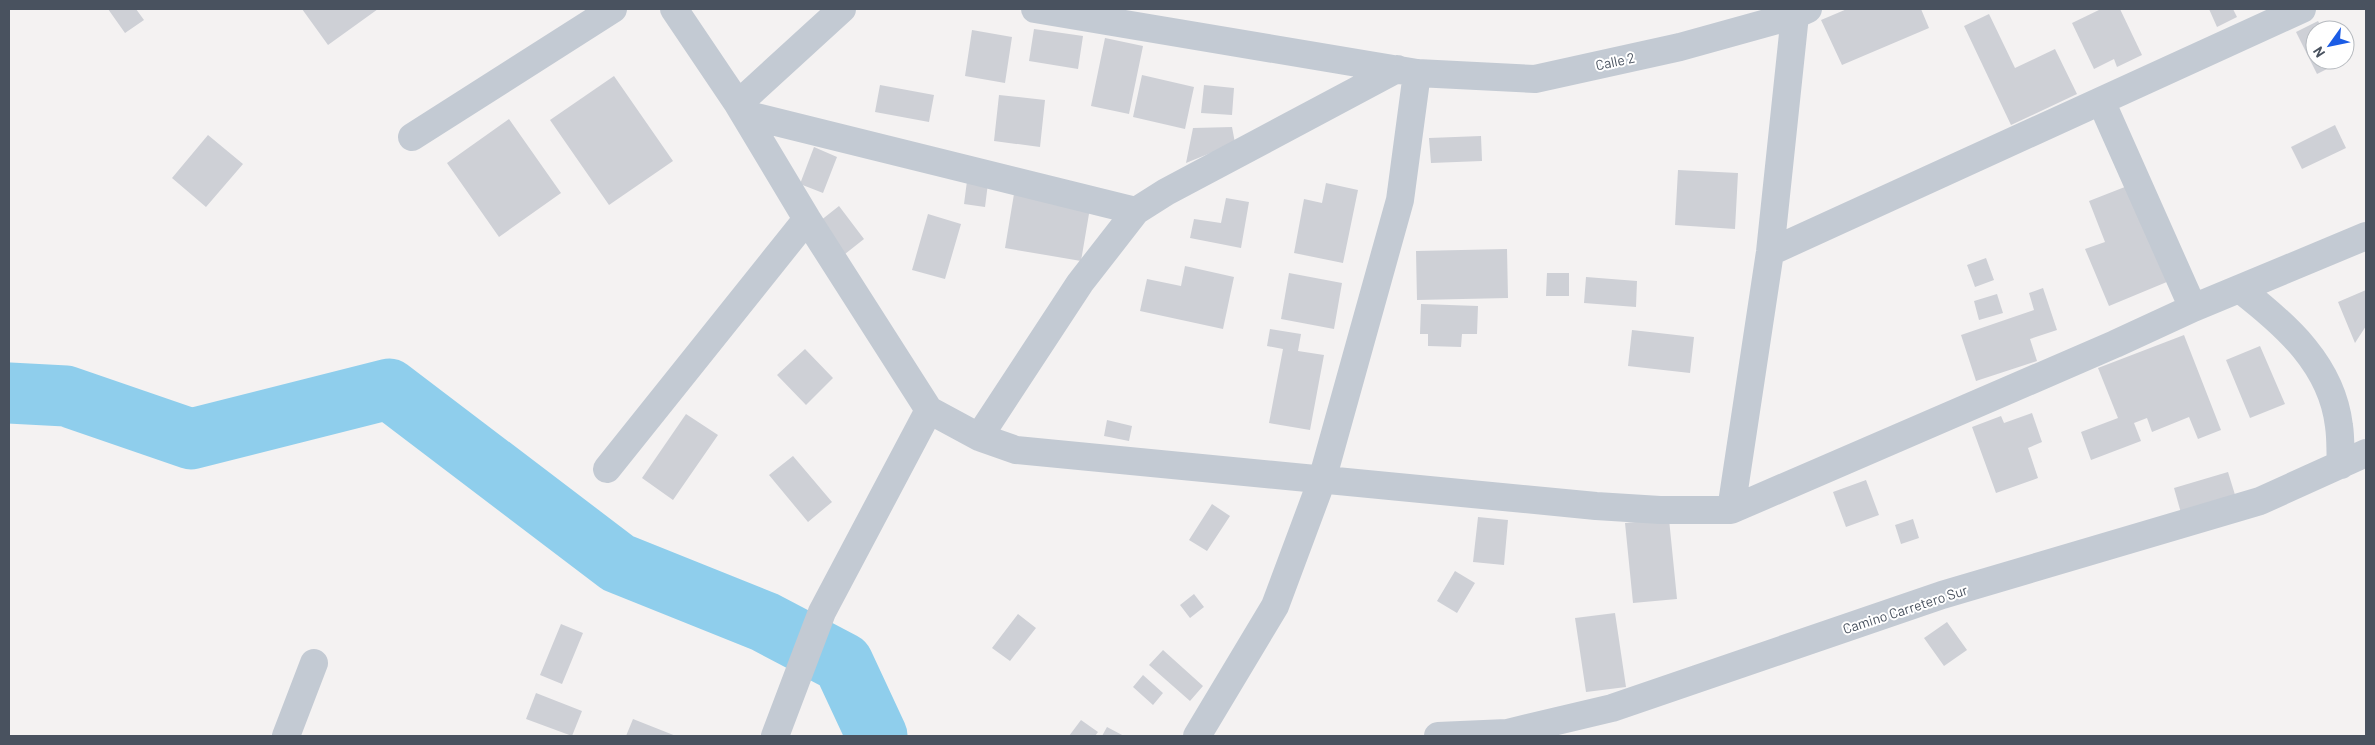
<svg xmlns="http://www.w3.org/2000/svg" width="2375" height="745" font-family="Barlow,sans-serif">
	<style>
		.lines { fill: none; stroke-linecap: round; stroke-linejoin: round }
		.river { stroke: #8fceec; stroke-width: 61 }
		.building { fill: #ced0d6 }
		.street { stroke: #c3cad3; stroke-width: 28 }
		.labels { text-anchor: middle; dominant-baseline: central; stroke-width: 4; stroke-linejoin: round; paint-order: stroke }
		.street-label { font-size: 14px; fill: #49525f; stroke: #fff }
	</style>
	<rect width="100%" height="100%" fill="#f4f2f2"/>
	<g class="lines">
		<path class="river" d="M9,393L66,396L191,439L389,389L618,563L765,622L843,663L877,736"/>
	</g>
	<path class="building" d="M108,9H136L144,20L125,33Z
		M302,9H378L328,45Z
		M1847,9H1921L1929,28L1842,65L1821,20Z
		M2101,9H2120L2142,55L2117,67L2114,59L2094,69L2072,23Z
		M2209,9H2233L2237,17L2217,27Z
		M1989,14L2015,68L2055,49L2077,94L2011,125L1964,26Z
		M2318,21L2323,30H2315V60H2337L2339,63L2317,74L2296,32Z
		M1034,29L1083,36L1078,69L1029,61Z
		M972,30L1012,37L1005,83L965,76Z
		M1105,38L1143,46L1129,114L1091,106Z
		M1142,75L1194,87L1185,129L1133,117Z
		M614,76L673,161L609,205L550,120Z
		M880,85L934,95L929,122L875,112Z
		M1204,85L1234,88L1232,115L1201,113Z
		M999,95L1045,100L1040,147L994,141Z
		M509,119L561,193L499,237L447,163Z
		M2335,125L2346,148L2302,169L2291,147Z
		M1232,127L1235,143L1186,163L1193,128Z
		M208,135L243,164L206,207L172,178Z
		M1481,136L1482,161L1431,163L1429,138Z
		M814,147L837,157L823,193L800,184Z
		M1678,170L1738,173L1735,229L1675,225Z
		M967,181L988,183L985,207L964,204Z
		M1326,183L1358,190L1343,263L1294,253L1304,199L1322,203Z
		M2135,183L2174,279L2109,306L2085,249L2105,242L2089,201Z
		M1014,194L1090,208L1081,261L1005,248Z
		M1226,198L1249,202L1241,248L1190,238L1194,219L1221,223Z
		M839,206L864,239L845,254L820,221Z
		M928,214L961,224L945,279L912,270Z
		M1507,249L1508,298L1417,300L1416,251Z
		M1986,258L1994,280L1975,287L1967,265Z
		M1185,266L1234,277L1223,329L1140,311L1147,279L1181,286Z
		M1289,273L1342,283L1334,329L1281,319Z
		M1547,273H1569V296H1546Z
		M1586,277L1637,281L1636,307L1584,303Z
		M2043,288L2057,330L2030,339L2037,361L1976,381L1961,335L2034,310L2029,293Z
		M2366,290V326L2355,343L2338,302Z
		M1997,294L2003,313L1979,320L1974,301Z
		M1421,304L1478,306L1477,334H1462L1461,347L1428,346V334H1420Z
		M1270,329L1301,334L1298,351L1324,355L1310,430L1269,423L1283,349L1267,346Z
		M1632,330L1694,337L1690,373L1628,366Z
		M2184,335L2221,430L2198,439L2189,417L2152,432L2147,418L2134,423L2141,441L2091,460L2081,432L2118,418L2098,368Z
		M2260,346L2285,404L2250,418L2226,360Z
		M805,349L833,378L806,405L777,375Z
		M2032,413L2042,442L2028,448L2038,478L1996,493L1972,427L2001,416L2004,423Z
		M686,414L718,435L673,500L642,478Z
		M1107,420L1132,426L1129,441L1104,436Z
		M793,456L832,502L808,522L769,475Z
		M2228,472L2236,498L2181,513L2174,488Z
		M1866,480L1879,515L1846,527L1833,492Z
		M1212,504L1230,516L1207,551L1189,540Z
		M1478,517L1508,520L1504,565L1473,562Z
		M1669,519L1677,599L1633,603L1625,523Z
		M1913,519L1919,538L1901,544L1895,525Z
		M1455,571L1475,583L1457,613L1437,601Z
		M1194,594L1204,607L1190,618L1180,605Z
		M1615,613L1626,687L1586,692L1575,618Z
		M1018,614L1036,628L1010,661L992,648Z
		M1947,622L1967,650L1944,666L1924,638Z
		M561,624L583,633L562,684L540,675Z
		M1163,650L1203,686L1190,701L1149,665Z
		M1143,675L1163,693L1153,705L1133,687Z
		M536,693L582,711L572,736L526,719Z
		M633,719L676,736H626Z
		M1081,720L1098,732L1095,736H1069Z
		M1107,727L1124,736H1102Z"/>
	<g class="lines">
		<path class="street" d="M674,9L738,104L807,219L929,410L822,612L775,736
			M1035,9L1417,73L1535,79L1680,47L1795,15L1808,9
			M2101,101L2193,308
			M738,104L842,9
			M744,114L1136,211
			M412,137L613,9
			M1770,252L2302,9
			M2241,290C2286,325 2332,365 2339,426C2341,439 2340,452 2341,465
			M929,410L979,437L1016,450L1596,506L1660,510H1731L2115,344L2193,308L2366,236
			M979,437L1080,283L1136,211L1166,192L1397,69
			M607,469L807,219
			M1731,510L1770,252L1795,15
			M286,736L314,663
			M1197,736L1275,606L1322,480L1400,200L1417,73
			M1438,736L1507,733L1612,708L1942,595L2260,501L2366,453"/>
	</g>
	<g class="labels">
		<g class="street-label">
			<text transform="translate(1615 61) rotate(-12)">Calle 2</text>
			<text transform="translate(1905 609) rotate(-18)">Camino Carretero Sur</text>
		</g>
	</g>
	<rect width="2375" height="745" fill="none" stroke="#49525f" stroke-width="20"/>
	<g transform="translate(2330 45) rotate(237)"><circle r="24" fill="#ffffff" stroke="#b6babf"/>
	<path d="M0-4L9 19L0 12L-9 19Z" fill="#1b5ce5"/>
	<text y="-8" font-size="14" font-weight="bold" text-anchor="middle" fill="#49525f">N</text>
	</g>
</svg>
